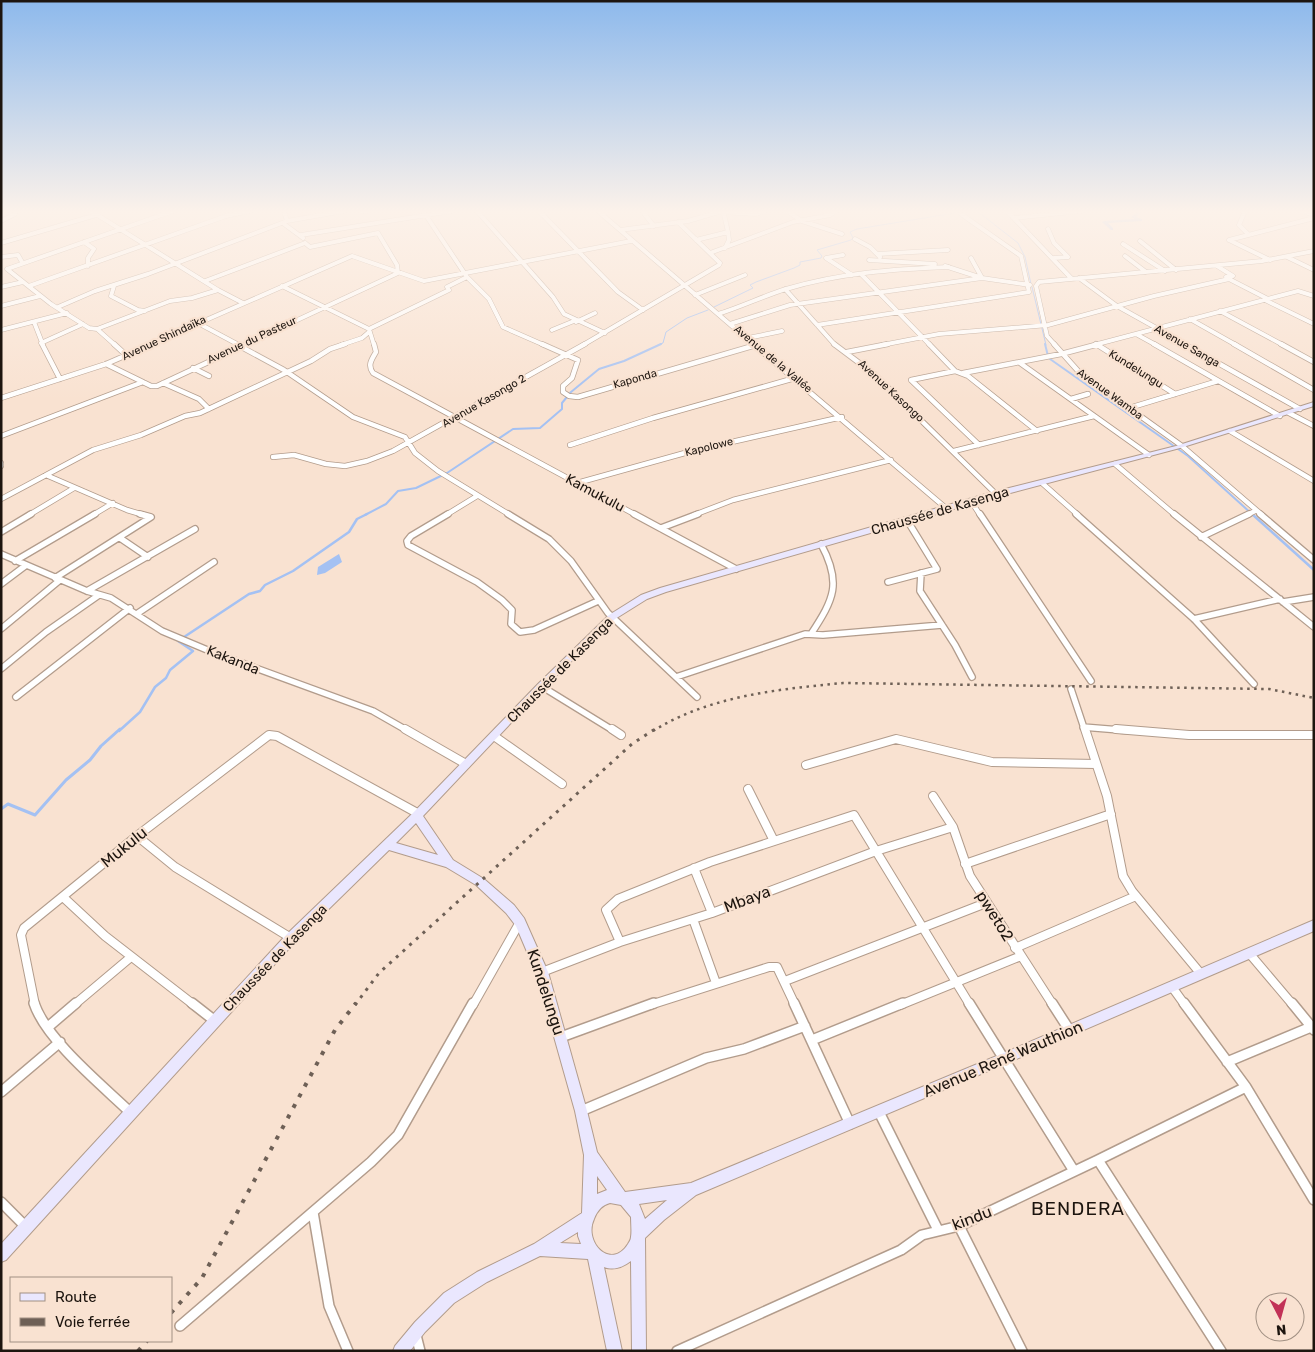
<svg xmlns="http://www.w3.org/2000/svg" width="1315" height="1352" font-family="Rubik,sans-serif">
	<style>
		.water { fill: #a4c1f3 }
		.lines { fill: none; stroke-linecap: round; stroke-linejoin: round }
		.stream-far3 { stroke: #a4c1f3; stroke-width: 1 }
		.stream-far2 { stroke: #a4c1f3; stroke-width: 2 }
		.stream-far1 { stroke: #a4c1f3; stroke-width: 2.5 }
		.stream { stroke: #a4c1f3; stroke-width: 3 }
		.canal { fill: #a4c1f3; fill-rule: evenodd }
		.street-far4-casing { stroke: #b29c8c; stroke-width: 5 }
		.street-far3-casing { stroke: #b29c8c; stroke-width: 6 }
		.street-far2-casing { stroke: #b29c8c; stroke-width: 8 }
		.street-far1-casing { stroke: #b29c8c; stroke-width: 10 }
		.street-casing { stroke: #b29c8c; stroke-width: 12 }
		.secondary-casing { stroke: #b29c8c; stroke-width: 2 }
		.street-far4 { stroke: #fff; stroke-width: 4 }
		.street-far3 { stroke: #fff; stroke-width: 4.5 }
		.street-far2 { stroke: #fff; stroke-width: 5.5 }
		.street-far1 { stroke: #fff; stroke-width: 8 }
		.street { stroke: #fff; stroke-width: 9 }
		.secondary { fill: #eae7fe; fill-rule: evenodd }
		.rail-far2 { stroke: #6e6056; stroke-width: 2.5; stroke-dasharray: 2.5 4.5; stroke-linecap: butt }
		.rail-far1 { stroke: #6e6056; stroke-width: 3; stroke-dasharray: 3 6; stroke-linecap: butt }
		.rail { stroke: #6e6056; stroke-width: 4; stroke-dasharray: 4 8; stroke-linecap: butt }
		.labels { text-anchor: middle; dominant-baseline: central; stroke-width: 4.5; stroke-linejoin: round; paint-order: stroke }
		.far-street-label { font-size: 11px; fill: #1d150f; stroke: #f9e2d1 }
		.street-label { font-size: 14px; fill: #1d150f; stroke: #f9e2d1 }
		.near-street-label { font-size: 16px; fill: #1d150f; stroke: #f9e2d1 }
		.near-quarter-label { font-size: 19px; letter-spacing: 1px; fill: #1d150f; stroke: #f9e2d1 }
	</style>
	<rect width="100%" height="100%" fill="#f9e2d1"/>
	<path class="water" d="M339,554L342,562L325,573L317,575L318,567Z"/>
	<g class="lines">
		<path class="stream-far3" d="M977,211L1018,243L1025,257L1031,284
			M1032,287L1046,345
			M714,307L753,288L750,285L756,282L794,268L800,265V262L821,258L822,256L817,250L851,240L853,238L850,232L857,229L967,211
			M658,345L663,343L666,332L687,318L708,310"/>
		<path class="stream-far2" d="M1045,344L1048,356
			M1050,359L1188,456L1253,515
			M365,515L386,504L398,491L416,488L447,473L513,429L540,428L562,409V403L571,392L599,369L624,361L661,344"/>
		<path class="stream-far1" d="M1252,514L1314,570
			M119,731L140,712L155,687L166,678L170,670L193,651L178,641L249,594L260,591L265,585L293,571L349,532L357,519L367,514"/>
		<path class="stream" d="M1,809L8,804L35,815L66,780L90,760L101,746L120,729"/>
		<path class="canal" d="M1139,211H1143L1136,217L1142,219V221L1108,223L1113,228V230H1111L1102,222L1104,221L1135,219L1131,217Z"/>
		<g class="street-far4-casing">
			<path id="street-far4" d="M91,211L218,290L243,303
				M284,211L287,221
				M361,211H367
				M423,211L467,277L489,299L503,327L544,345
				M477,211L553,297L564,314L605,333
				M539,211L618,292L643,310
				M598,211L754,345
				M642,211L654,226
				M787,211L802,221L842,234
				M1007,211L1071,278
				M1245,211L1239,225L1248,234
				M1302,211L1314,215
				M720,212L756,214L765,211
				M1014,218L1081,211
				M1,221L15,214L16,211
				M284,224L303,238
				M1048,229L1054,243L1068,257L1054,258
				M620,230L688,221L722,211
				M301,235L452,211
				M855,239L870,247L880,257
				M696,240L728,232L724,214
				M1229,240L1314,218
				M1229,240L1270,260
				M1140,241L1176,270
				M84,242L94,249L88,258V266
				M1,243L96,215
				M1123,244L1165,271
				M725,248L729,240L728,232
				M710,253L793,222L830,215L836,211
				M877,254L948,250
				M843,255L826,258L852,275
				M1125,256L1146,272
				M1,257L18,255L22,262
				M1287,257L1314,270
				M869,260L935,264
				M945,266L982,278L1030,285
				M1217,266L1233,276L1226,277
				M861,274L930,345
				M1079,278L1117,306L1187,345
				M205,281L305,243
				M29,286L226,216L250,211
				M114,286L111,296L138,310L145,311
				M282,286L369,329
				M1,287L23,282
				M785,289L835,345
				M695,295L745,275
				M1265,300L1314,324
				M1,306L40,296
				M58,307L95,291L148,274L287,221L344,211
				M1220,311L1283,345
				M718,314C741,307 763,296 786,289C839,273 894,269 949,267
				M1190,319L1236,345
				M34,322L43,345
				M196,322L239,345
				M576,322L595,313
				M730,324L790,305L982,278L971,258
				M817,325L1029,292L1021,256L961,214
				M97,329L170,301L192,298L218,290
				M369,329L374,345
				M369,329L449,290L447,287L467,277
				M1,330L67,313
				M552,330L574,321
				M1136,334L1156,345
				M748,338L782,331
				M41,343L83,324
				M1096,344L1098,345
				M115,345L97,329L89,328L51,304L7,269L173,211
				M149,345L352,256L424,281L631,241
				M244,345L398,273L397,265L378,233L310,247L305,243
				M341,345L362,338L369,332
				M583,345L719,265L720,263L678,222
				M882,345L939,334L1048,325L1154,296L1229,279L1268,299
				M1055,345L1047,336L1036,286L1039,282L1262,261L1314,251
				M1094,345L1298,291L1314,296"/>
		</g>
		<g class="street-far3-casing">
			<path id="street-far3" d="M42,344L60,379
				M114,344L126,355
				M236,344L284,370L353,417L405,437L415,453L438,471L510,515
				M374,344L376,352C372,359 367,365 373,373L636,515
				M542,344L578,360L572,378L563,386V392L569,396L578,397L756,345
				M753,344L947,509
				M834,344L874,374L996,494
				M929,344L955,371L968,376L1037,431
				M1054,344L1079,372L1182,446L1262,515
				M1096,344L1175,394
				M1154,344L1280,416
				M1184,344L1300,409
				M1234,344L1314,390
				M1281,344L1314,362
				M847,352L888,344
				M1020,363L1149,455
				M106,364L151,386H157L247,344
				M193,368L209,376
				M955,371L911,380L979,445
				M963,373L1061,354L1099,344
				M163,383L199,399L209,409
				M1,398L106,364L152,344
				M1071,399L1088,394
				M1129,408L1218,381
				M1289,413L1314,426
				M1230,431L1314,481
				M1,436L143,382
				M570,445L653,418L795,378
				M954,451L1094,416
				M273,457L294,455L326,464L345,466L367,461L393,451L585,344
				M1,463V466
				M1115,464L1175,515
				M46,475L127,510L144,515
				M577,483L692,451L842,417
				M1042,483L1078,515
				M1,499L93,450L141,435L185,416L200,413L311,361L330,349L345,344
				M971,501L980,515
				M29,515L74,488
				M93,515L113,503
				M446,515L477,496
				M694,515L733,500L891,460
				M1247,515L1255,511"/>
		</g>
		<g class="street-far2-casing">
			<path id="street-far2" d="M448,514L411,536L407,541L408,545L477,582L502,600L512,610L511,624L520,632L534,630L598,601
				M508,514L549,539L571,561L608,613L697,697
				M634,514L736,569
				M980,514L1091,681
				M1076,514L1194,619L1254,684
				M1174,514L1314,627
				M1260,514L1314,560
				M661,528L698,514
				M1,532L31,514
				M1201,537L1249,514
				M120,538L148,557
				M1,554L87,591L111,598L162,631L212,652L373,711L408,731
				M15,561L95,514
				M921,573L920,591L955,645L972,677
				M55,578L151,517L140,514
				M888,582L937,569L907,520
				M1,584L25,566
				M87,591L195,529
				M1283,602L1314,597
				M138,613L214,562
				M1194,619L1280,599
				M1,629L60,580
				M811,634C834,599 842,583 821,544
				M1,669L46,632L99,595
				M676,677L805,634L823,635L942,625
				M541,686L614,731
				M1071,689L1085,731
				M16,697L130,608
				M1083,727L1132,731"/>
		</g>
		<g class="street-far1-casing">
			<path id="street-far1" d="M405,729L466,764
				M612,729L621,735
				M1085,729L1107,796L1123,876L1132,891L1201,974
				M1116,729L1189,735H1314
				M494,736L562,784
				M806,765L896,739L992,762L1096,764
				M748,789L774,841
				M933,796L953,827L970,876L1053,1005
				M137,836L175,867L291,938
				M965,864L1111,814
				M694,868L712,913
				M63,897L105,936L194,1005
				M693,919L716,983
				M620,942L606,910L618,899L710,862L854,815L970,1005
				M1015,948L1136,896
				M1249,953L1293,1005
				M542,972L620,942L712,913L876,851L953,827
				M785,981L986,903
				M1172,987L1185,1005
				M35,1005L21,935L24,928L137,836L269,735L277,736L419,814
				M74,1005L131,957
				M473,1005L520,922
				M650,1005L769,967H777L795,1005
				M900,1005L1021,956"/>
		</g>
		<g class="street-casing">
			<path id="street" d="M34,1003C46,1040 103,1086 131,1113
				M192,1003L215,1021
				M794,1003L850,1124
				M969,1003L1074,1171
				M1052,1003L1070,1031
				M1184,1003L1246,1087L1314,1200
				M1292,1003L1314,1030
				M48,1027L76,1003
				M561,1037L654,1003
				M812,1040L903,1003
				M1227,1062L1311,1027
				M1,1092L60,1042
				M581,1111L706,1058L744,1049L805,1026
				M879,1112L938,1230
				M1,1202L26,1227
				M313,1212L329,1306L348,1351
				M959,1226L1022,1351
				M180,1326L371,1162L398,1135L473,1003
				M416,1335L420,1351
				M677,1351L901,1250L922,1235L959,1226L1098,1160
				M1221,1351L1098,1160L1246,1087"/>
		</g>
		<g class="secondary-casing">
			<path id="secondary" d="M1314,402V406L1180,448L999,496L666,592L647,599L615,619L544,688L423,816L453,860L484,879L514,905L524,918L548,972L587,1111L597,1152L625,1192L691,1183L999,1055L1314,920V931L1007,1063L696,1195L664,1220L645,1238L646,1351H632L631,1261C623,1267 614,1271 604,1267L622,1351H607L588,1259L540,1256L487,1282L454,1303L425,1332L410,1351H393L395,1346L415,1322L444,1293L477,1272L534,1244L582,1213L584,1155L575,1111L536,973L516,926L506,913L476,885L446,867L389,850L295,942L6,1260L1,1262V1244L287,934L413,813L538,684L609,615L641,595L660,588L993,492L1176,446ZM416,823L438,855L396,843ZM597,1176L607,1190L597,1194ZM667,1200L645,1219L639,1204ZM610,1203L621,1205L631,1217C631,1224 632,1231 631,1237C631,1240 629,1242 628,1244C611,1271 583,1242 594,1219C597,1211 602,1205 610,1203ZM578,1232V1236L581,1244L560,1243Z"/>
		</g>
		<use href="#street-far4" class="street-far4"/>
		<use href="#street-far3" class="street-far3"/>
		<use href="#street-far2" class="street-far2"/>
		<use href="#street-far1" class="street-far1"/>
		<use href="#street" class="street"/>
		<use href="#secondary" class="secondary"/>
		<path class="rail-far2" d="M653,731C709,696 779,689 843,683L1269,689L1314,698"/>
		<path class="rail-far1" d="M355,1005L379,973L632,744L655,729"/>
		<path class="rail" d="M171,1313L202,1278L335,1030L356,1003
			M138,1351L147,1341"/>
	</g>
	<linearGradient id="sky" x2="0" y2="1"><stop stop-color="#8db9ec"/><stop offset="0.53" stop-color="#fcf2ea"/><stop offset="1" stop-color="#fcf2ea" stop-opacity="0"/></linearGradient>
	<rect width="1315" height="400" fill="url(#sky)"/>
	<g class="labels">
		<g class="far-street-label">
			<text transform="translate(164 338) rotate(-25)">Avenue Shindaïka</text>
			<text transform="translate(252 340) rotate(-25)">Avenue du Pasteur</text>
			<text transform="translate(1187 346) rotate(30)">Avenue Sanga</text>
			<text transform="translate(773 359) rotate(40)">Avenue de la Vallée</text>
			<text transform="translate(1136 369) rotate(32)">Kundelungu</text>
			<text transform="translate(635 379) rotate(-16)">Kaponda</text>
			<text transform="translate(891 391) rotate(43)">Avenue Kasongo</text>
			<text transform="translate(1110 394) rotate(36)">Avenue Wamba</text>
			<text transform="translate(484 401) rotate(-30)">Avenue Kasongo 2</text>
			<text transform="translate(709 447) rotate(-14)">Kapolowe</text>
		</g>
		<g class="street-label">
			<text transform="translate(595 493) rotate(28)">Kamukulu</text>
			<text transform="translate(940 511) rotate(-16)">Chaussée de Kasenga</text>
			<text transform="translate(233 660) rotate(22)">Kakanda</text>
			<text transform="translate(560 670) rotate(-45)">Chaussée de Kasenga</text>
			<text transform="translate(275 958) rotate(-46)">Chaussée de Kasenga</text>
		</g>
		<g class="near-street-label">
			<text transform="translate(124 847) rotate(-39)">Mukulu</text>
			<text transform="translate(747 899) rotate(-21)">Mbaya</text>
			<text transform="translate(995 916) rotate(58)">pweto2</text>
			<text transform="translate(546 992) rotate(72)">Kundelungu</text>
			<text transform="translate(1003 1059) rotate(-23)">Avenue René Wauthion</text>
			<text transform="translate(972 1218) rotate(-21)">kindu</text>
		</g>
		<g class="near-quarter-label">
			<text x="1078" y="1208">BENDERA</text>
		</g>
	</g>
	<rect width="1315" height="1352" fill="none" stroke="#1d150f" stroke-width="5"/>
	<rect x="10" y="1277" width="162" height="65" fill="#f9e2d1" stroke="#a19083"/>
	<rect x="20" y="1293" width="25" height="8" fill="#eae7fe" stroke="#a19083"/>
	<text x="55" y="1302" font-size="15" fill="#1d150f">Route</text>
	<rect x="20" y="1318" width="25" height="8" fill="#6e6056" stroke="#a19083"/>
	<text x="55" y="1327" font-size="15" fill="#1d150f">Voie ferrée</text>
	<g transform="translate(1280 1317) rotate(174)"><circle r="24" fill="#f9e2d1" stroke="#a19083"/>
	<path d="M0-4L9 19L0 12L-9 19Z" fill="#c23257"/>
	<text y="-8" font-size="14" font-weight="bold" text-anchor="middle" fill="#1d150f">N</text>
	</g>
</svg>
